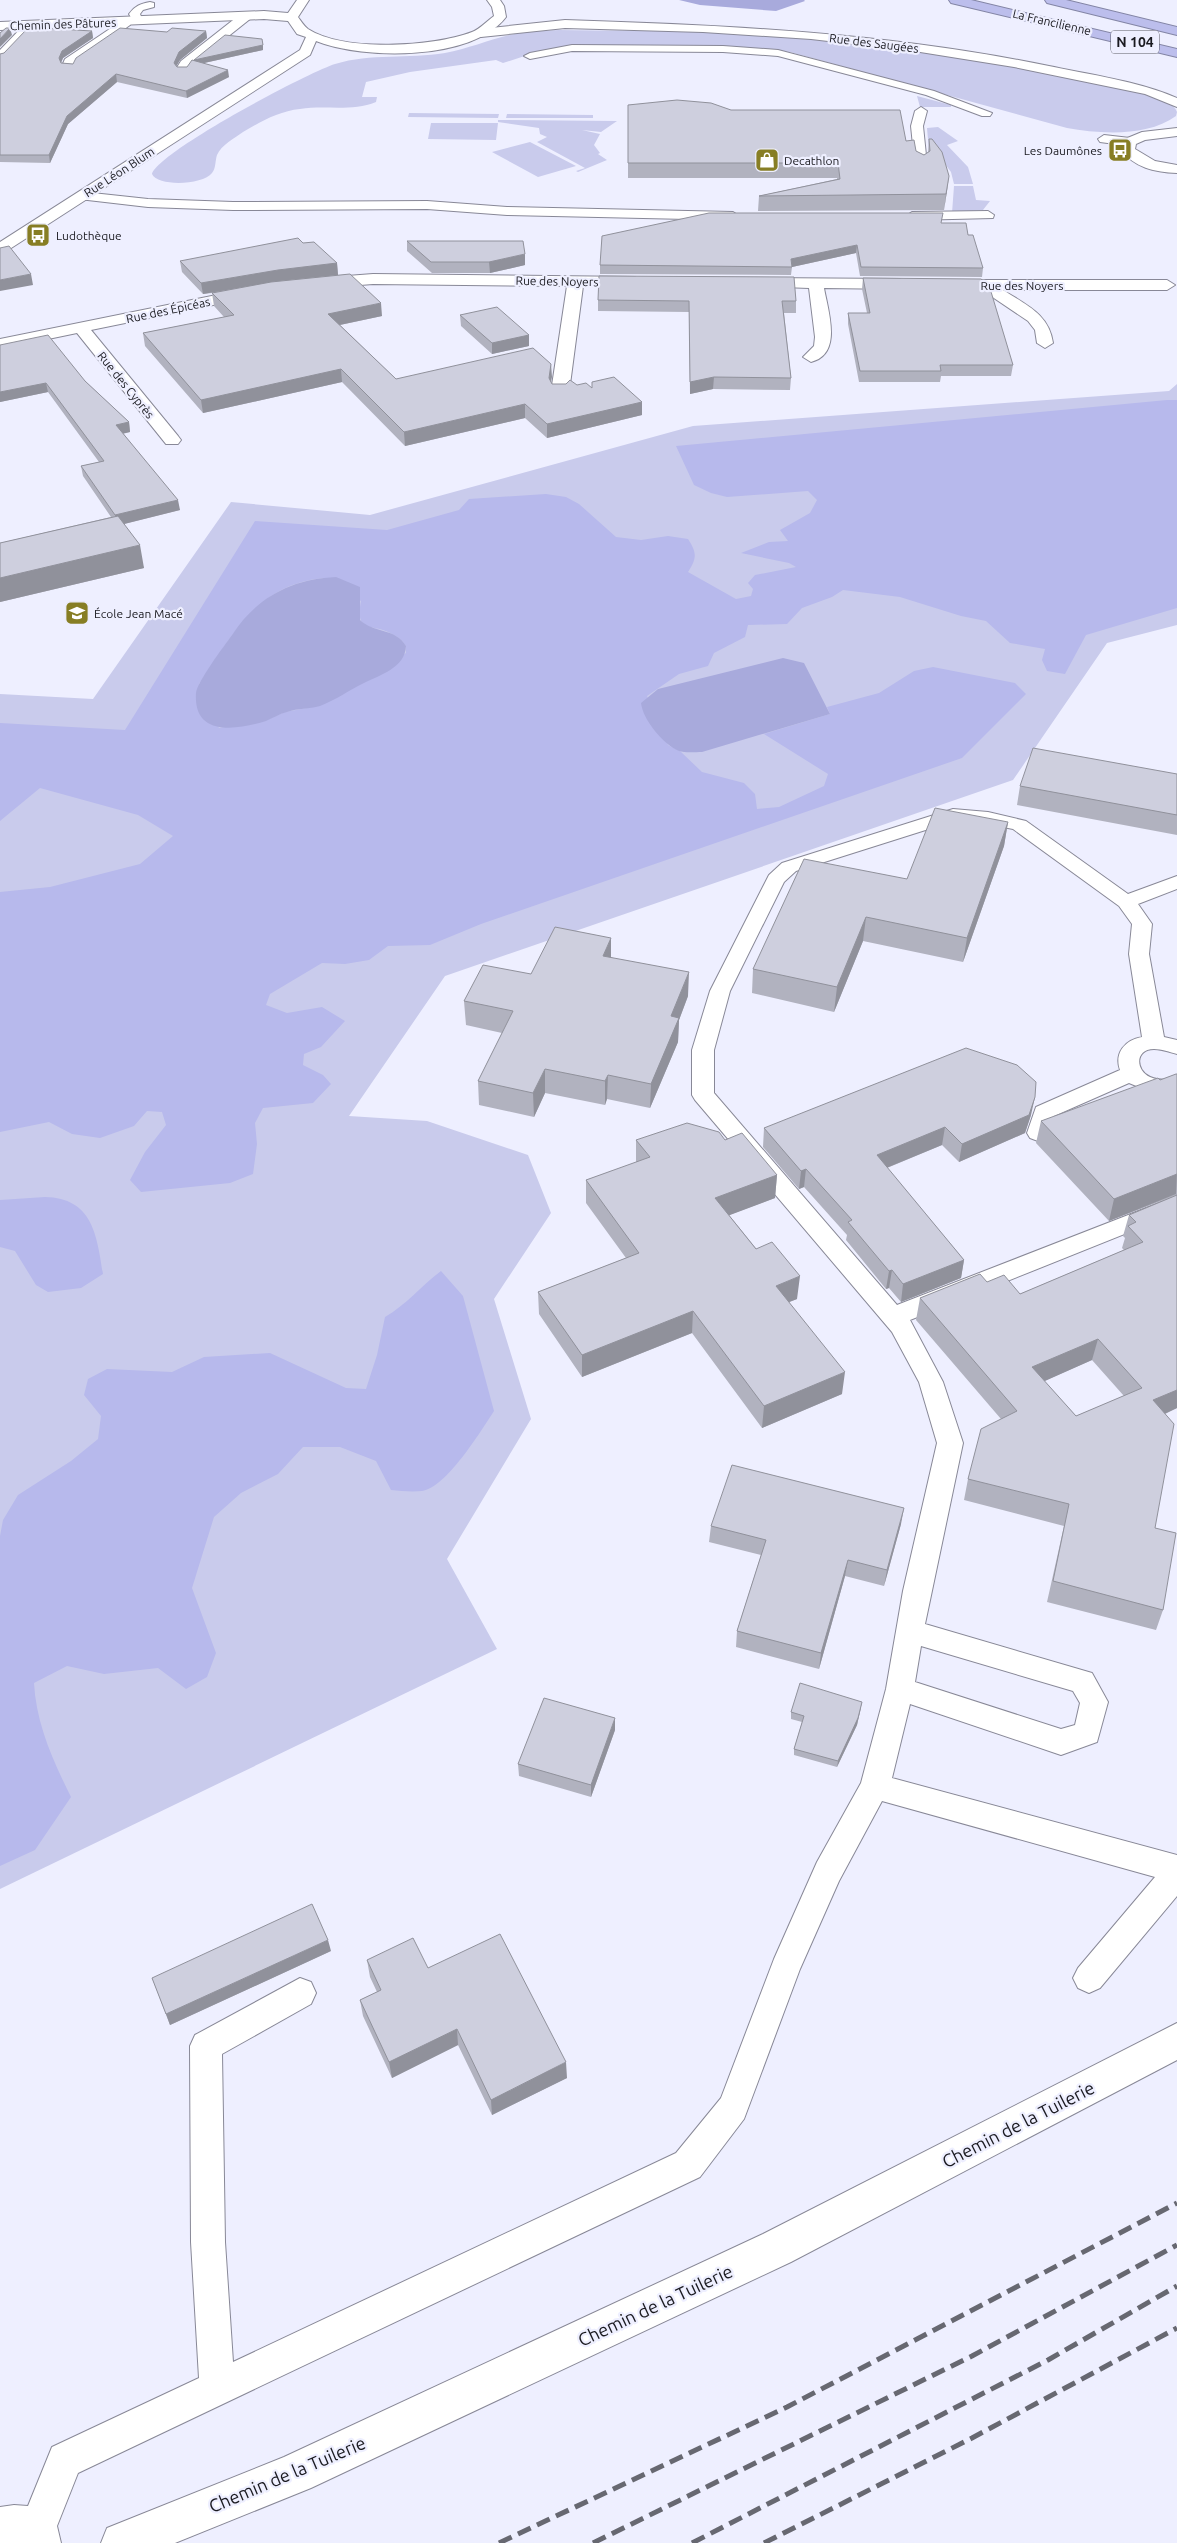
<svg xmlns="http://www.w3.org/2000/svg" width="1177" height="2543" font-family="Ubuntu,sans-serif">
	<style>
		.green { fill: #c9cbec }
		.forest { fill: #b7b9ec; fill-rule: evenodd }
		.water { fill: #a8aadc }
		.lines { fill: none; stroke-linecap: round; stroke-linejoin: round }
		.lane-casing { stroke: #888897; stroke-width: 2 }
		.street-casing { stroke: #888897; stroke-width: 2 }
		.secondary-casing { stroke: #888897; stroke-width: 2 }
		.highway-casing { stroke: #8385a5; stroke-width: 2 }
		.lane { fill: #fff; fill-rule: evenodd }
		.street { fill: #fff; fill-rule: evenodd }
		.secondary { fill: #fff; fill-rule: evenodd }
		.highway { fill: #bcbeec; fill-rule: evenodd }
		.rail { stroke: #676871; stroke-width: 5; stroke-dasharray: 14 7; stroke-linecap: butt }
		.wall { fill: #b1b2bf; fill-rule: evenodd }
		.shaded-wall { fill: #90919b }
		.building { fill: #cecfde; stroke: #90919b; fill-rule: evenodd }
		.labels { text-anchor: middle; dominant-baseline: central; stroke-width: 4.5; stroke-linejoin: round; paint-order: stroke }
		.far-street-label { font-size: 12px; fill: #1a1a20; stroke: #eeefff }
		.far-poi-label { font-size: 12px; fill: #1a1a20; stroke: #eeefff; text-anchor: start }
		.shield { fill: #eeefff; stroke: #5a5a63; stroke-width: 1 }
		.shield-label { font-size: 14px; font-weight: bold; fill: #1a1a20 }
		.near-street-label { font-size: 18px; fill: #1a1a20; stroke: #eeefff }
	</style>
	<rect width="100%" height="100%" fill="#eeefff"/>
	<path class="green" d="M559,30C607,31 655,30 702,32C839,39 976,55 1109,86C1125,90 1172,95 1177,112L1176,116C1147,137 1101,134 1067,128L790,52L733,47L578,46L540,51L503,63L496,60L410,72L366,82L362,97H377L376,102C352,112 325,105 300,109C279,111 260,122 243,132C235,138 221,145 217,155C215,161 216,168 212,173C203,185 158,187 152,174C159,151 307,73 335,64C371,53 408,59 445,53C467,49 488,40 510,35C526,31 543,31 559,30Z
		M917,96L951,105V107H920Z
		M409,113L499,114L498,118L408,117Z
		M507,114L593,115V118H506Z
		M498,120L617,121L601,132L582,130L600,134L594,145L600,153L598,154L607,160L578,172L576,171L585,168L537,142L547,137L540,134L539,128L498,122Z
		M431,123H498L496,140L428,139Z
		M938,127L958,141L947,145L968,167L973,184H954L951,172L936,152L929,151L927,128Z
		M530,142L576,166L538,177L492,152Z
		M954,186H973L976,200L990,201L983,210L952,213Z
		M1177,384V625L1107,643L1013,780L445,976L349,1116L427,1121L528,1155L551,1213L494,1299L531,1419L447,1559L497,1649L0,1889V694L93,699L231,502L370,515L693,426L1169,391Z"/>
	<path class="forest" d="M1167,400H1177V608L1086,635L1065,674L1047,671L1042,660L1045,649L1010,643L986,621L961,616L900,597L843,590L832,597L802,608L787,624L748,625L745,637L714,653L708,666L679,674L647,696L668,745L680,751L702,772L744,783L755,794L757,809L779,807L824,786L828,774L764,734L830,714L827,707L879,693L914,671L933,667L1015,683L1026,694L962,758L481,924L430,945L388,946L369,960L345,964L322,963L270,994L266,1005L287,1013L322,1007L345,1021L321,1047L304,1054L303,1065L323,1075L331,1084L313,1103L263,1108L255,1123L257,1144L253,1174L230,1183L141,1192L130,1180L145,1152L166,1125L162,1112L147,1111L134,1126L100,1138L72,1134L49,1122L0,1132V892L50,887L140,864L173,836L138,815L40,788L0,821V723L125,730L255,521L387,530L459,510L469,499L546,494L566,497L579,504L616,537L641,540L668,536L688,539C697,553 697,558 688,572L736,599L751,596L753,589L748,583L755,575L796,567L789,563L741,553L769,542L788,541L780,530L810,513L817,500L808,491L727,497L711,493L694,485L676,446ZM323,578L361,601C354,635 374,622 394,635C399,637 403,642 406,646V653L318,706L285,712L264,721L219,728L199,684C233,634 257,585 323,578Z
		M45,1197C93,1198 97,1236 103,1274L81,1288L48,1292L36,1285L15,1251L0,1247V1200Z
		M441,1271L463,1296L494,1411C481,1431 446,1488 422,1491C412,1492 401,1491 391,1490L376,1461L340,1447H303L278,1474L241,1493L214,1517L192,1588L216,1653L207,1677L186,1689L158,1668L104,1674L67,1666L34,1683C36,1723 53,1761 71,1797L35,1850L0,1866V1536L3,1520L18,1495L71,1461L98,1439L101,1416L84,1395L88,1379L107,1369L172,1372L204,1357L270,1353L346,1388L366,1389L377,1355L385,1317C406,1305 421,1286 441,1271Z"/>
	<path class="water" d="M679,0H804L805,1L776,11L700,5Z
		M336,577L360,587V620C373,633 396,628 406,646C405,668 380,675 364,683C349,690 336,700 320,706C309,709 298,708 287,712C279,714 273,718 266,721C237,730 193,737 196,693C197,682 224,646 232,635C256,598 291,579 336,577Z
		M783,658L804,663L830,714L702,752C695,752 685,753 679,751C663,744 643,720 641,703L658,689Z"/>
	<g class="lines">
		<g class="lane-casing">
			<path id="lane" d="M150,2L154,3V7L143,10L140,14L143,21L142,23H134L129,14C135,6 140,4 150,2Z
				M30,22L35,25L34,27L4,59L0,60V50L26,23Z
				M572,45L723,46L778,50L934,91L992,113L990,116H982L926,95L778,56L723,52L572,51L530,59L524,56L530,53Z
				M921,107L927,111L923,126L927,165L921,169L915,165L911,126L915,111Z
				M1104,135L1130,138L1136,142L1130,146L1100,142L1098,139Z
				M83,192L148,199L233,202L427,201L507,207L733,212L739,216L733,220L507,215L427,209L233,210L148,207L79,199L77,196Z
				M988,211L994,215L993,218L912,220L906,216L912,212Z
				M953,809L988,812L1026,821L1128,894L1177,876V889L1138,904L1152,924L1149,954L1164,1037L1177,1040V1054C1170,1052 1161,1049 1154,1049C1135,1049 1135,1070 1150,1077C1158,1081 1168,1080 1177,1080V1094H1156L1129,1083L1054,1116L1046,1138L1038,1141L1030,1138L1027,1133L1036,1107L1120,1070C1114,1053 1125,1040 1142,1037L1129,954L1132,924L1119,906L1013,829L988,824L954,821L796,871L784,882L730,991L714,1050V1093L897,1305L1177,1196V1213L910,1320L943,1382L963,1443L925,1624L1092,1673L1108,1702L1097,1742L1061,1755L910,1704L892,1778L1177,1855V1896L1100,1988L1089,1993L1078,1988L1073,1978L1078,1968L1155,1877L882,1801L839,1881L800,1969L744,2119L700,2177L78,2473L57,2526L61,2543H0V2507L14,2505L28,2506L52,2447L199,2378L191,2242L190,2046L195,2035L300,1978L311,1982L316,1993L311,2004L222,2054L225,2242L233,2362L676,2153L721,2098L774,1959L817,1862L861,1783L886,1689L903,1591L937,1443L919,1382L892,1332L695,1100L692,1095V1050L710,991L769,875L782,863ZM921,1646L1073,1691L1080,1703L1075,1725L1061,1729L915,1682Z"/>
		</g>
		<g class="street-casing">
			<path id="street" d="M246,12L252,16L250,19L191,66L188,72H178L176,69L181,61L242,13Z
				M126,18L130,19L132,22L130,25L76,64L74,69H64L62,66L65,59Z
				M565,20C728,25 889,33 1049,66C1092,75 1137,81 1177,98V107L1145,94L1014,67L914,51L811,39L703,32L565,28L481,37L475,33L481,29Z
				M1177,128V136L1145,140L1136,144L1135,149L1155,161L1177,165V173C1155,172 1134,168 1121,149L1125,139L1142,132Z
				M373,274L635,277L643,282L635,287L583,286L569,392L566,396H554L551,392L567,286L373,284L321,288L313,283L321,278Z
				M758,278L900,279L908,284L900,289L824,288C828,311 843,354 811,362L803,357L814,346L815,337L809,288L752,286L750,283Z
				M953,280H1167L1175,285L1167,290H1003C1026,305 1049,314 1053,343L1045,348L1037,343L1035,330L1028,321L982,290L947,288L945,285L947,282Z
				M251,288L259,293L257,296L91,330L178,436L181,440L178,444H166L77,333L0,349V339Z
				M1177,2023V2060L791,2262L311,2488L175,2543H101L107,2528L284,2457L763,2234Z"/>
		</g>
		<g class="secondary-casing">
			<path id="secondary" d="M297,0H309L298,17C301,21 304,26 308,29C344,52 433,47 472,32C480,29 487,21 494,16L492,7L487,0H500L504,6L506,17C473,61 363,60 316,41L310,55L5,252L0,254V242L300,50L306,37L297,34L288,21L264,19L0,30V22L264,11L288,13Z"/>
		</g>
		<g class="highway-casing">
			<path id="highway" d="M949,0H971L1177,49V57L951,3Z
				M1045,0H1066L1177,27V35L1047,3Z"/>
		</g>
		<use href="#lane" class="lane"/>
		<use href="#street" class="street"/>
		<use href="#secondary" class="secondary"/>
		<use href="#highway" class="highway"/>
		<path class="rail" d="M499,2543L787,2407L1177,2203
			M593,2543L972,2356L1177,2245
			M692,2543L1048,2360L1177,2286
			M764,2543L972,2438L1177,2328"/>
	</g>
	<path class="wall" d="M39,31H92L93,38L63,58L61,63L73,64L167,32L206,31L207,38L180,60L176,66L177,67H187L194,60L262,39L263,50L204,63L229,77L187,98L117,82L68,124L50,163L0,162V54L4,53Z
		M628,105L731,110L906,141L916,151L924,155L928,153L929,139L947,191L944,210L758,211L759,196L837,179V178H628Z
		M968,235L983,268L982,277L860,276L856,253L792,267L791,275L600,274V265Z
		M407,241L525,265L490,273H432L407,251Z
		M180,261L337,263L338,275L382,316L340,325L396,379L551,364V381L552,384L577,385L592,388L642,402V415L547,438L525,418L405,446L342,382L203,413L145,346L143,333L224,317L214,306L212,293L203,294L182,272Z
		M863,278L1013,365L1011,376H941L940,382H859L848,324V313H867L862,289Z
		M598,300L796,301V313H784L791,378L790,390L713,389L690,394L689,312L598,311Z
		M460,315L529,335V346L492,354L461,326Z
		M0,345L85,381L129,422L130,432L123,433L180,510L124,524L144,568L0,602V543L111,517L83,476L81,466L99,462L48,392L0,402Z
		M1177,774V835L1017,805L1020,786Z
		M1008,822L1004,846L963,962L863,941L834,1012L752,993L753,969Z
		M611,957L688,996L679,1020L678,1042L650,1108L607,1099L605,1105L545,1093L534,1117L479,1105L478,1081L502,1033L466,1025L464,1001L531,974Z
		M1177,1074V1408L1165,1414L1155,1528L1163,1610L1156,1630L1047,1602L1064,1526L964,1500L968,1479L1001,1419L916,1320L920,1298L987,1282L1020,1294L1124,1250L1122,1248L1125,1238L1123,1236L1129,1215L1177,1195L1109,1221L1036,1143L1041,1121ZM1092,1360L1124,1396L1076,1416L1044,1381Z
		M1031,1115L1025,1133L959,1162L942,1145L887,1168L964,1260L961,1278L901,1302L889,1288L886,1289L846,1240L847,1235L804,1187L799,1189L763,1147L764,1128Z
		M636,1140H725L777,1175L775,1198L729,1215L797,1299L789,1302L842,1394L762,1428L692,1333L582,1377L539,1314L538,1292L626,1258L586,1203V1180L636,1163Z
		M901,1524L884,1586L845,1576L819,1669L736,1647L737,1631L761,1555L709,1542L711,1526Z
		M861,1708L857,1725L837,1767L794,1755V1749L802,1722L791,1719V1712Z
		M615,1730L591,1797L519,1776L518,1764Z
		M331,1951L170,2025L152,1978Z
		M367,1960L428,1968L567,2078L492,2115L458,2045L392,2078L363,2016L360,2000L377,1992L370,1977Z"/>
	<path class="shaded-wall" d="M10,28L12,35L0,47V39Z
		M92,31L93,38L63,58L60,65L59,58L62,51Z
		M206,31L207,38L180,60L174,70V63L179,52Z
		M263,45V50L195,65L194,60Z
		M228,70L229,77L187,98L186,91Z
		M116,74L117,82L68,124L50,163L49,155L67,116Z
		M949,176L947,191L944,210L946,194Z
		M857,245L856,253L792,267L791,259Z
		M525,254V265L490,273L489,262Z
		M337,263L338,275L279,281L203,294L201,283L278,270Z
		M31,274L33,285L0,291V280Z
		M381,303L382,316L330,327L328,314Z
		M529,335V346L492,354V343Z
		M551,364L552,377L549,392V378Z
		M341,369L342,382L203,413L201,400Z
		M714,377L713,389L690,394V382Z
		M46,383L48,392L0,402V392Z
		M642,402V415L547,438V424Z
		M525,404V418L405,446L404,432Z
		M129,422L130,432L118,435L116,425Z
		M178,500L180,510L116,526L115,515Z
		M140,545L144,568L0,602V578Z
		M1008,822L1004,846L963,962L967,938Z
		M866,917L863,941L834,1012L837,987Z
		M611,938V963L603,956Z
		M689,972L688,996L679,1020L678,1042L650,1108L651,1084L671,1016Z
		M545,1069V1093L534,1117L533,1093Z
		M608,1075L607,1099L605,1105V1081Z
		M1035,1097L1031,1115L1025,1133L959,1162L962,1144Z
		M945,1127L942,1145L874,1173L877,1155Z
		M806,1169L804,1187L799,1189L801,1171Z
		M1177,1174L1176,1194L1109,1221L1114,1199Z
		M777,1175L775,1198L714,1221L715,1198Z
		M964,1260L961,1278L901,1302L903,1284Z
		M892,1270L889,1288L886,1289L889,1271Z
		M800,1276L797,1299L774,1308L776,1286Z
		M693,1311L692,1333L582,1377V1355Z
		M1098,1339L1092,1360L1027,1389L1032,1367Z
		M845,1372L842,1394L762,1428L764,1406Z
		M1177,1390V1408L1147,1422L1153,1400Z
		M904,1508L901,1524L884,1586L887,1570Z
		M848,1560L845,1576L819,1669L821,1653Z
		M862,1702L857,1725L837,1767L838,1761Z
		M615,1718V1730L591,1797V1785Z
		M328,1940L331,1951L170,2025L166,2014Z
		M457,2029L458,2045L392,2078L389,2062Z
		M566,2062L567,2078L492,2115L491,2100Z"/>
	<path class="building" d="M6,28H10L0,39V33Z
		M42,28L92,31L62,51L59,58L61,63L73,64L76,58L120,28L167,32L172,28L206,31L179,52L174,63L177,67H187L192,60L228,70L186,91L116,74L67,116L49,155H0V54L4,53L26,30L39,31Z
		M225,35L262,39L263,45L194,60Z
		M677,100L711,103L731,110H900L906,141L914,140L916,151L924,155L930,151L929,139H932L942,152L949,176L946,194L759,196L840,179L838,163H628V105Z
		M709,213H943L941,223H966L968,235H973L983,268L861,267L857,245L791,259L792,267L600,265L602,236Z
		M298,238L303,243L314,242L337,263L278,270L201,283L180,261Z
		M407,241H523L525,254L489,262H431Z
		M9,246L31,274L0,280V248Z
		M350,274L381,303L328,314L396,379L533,348L551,364L549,378L552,384H566L570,380L577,385L586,383L592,388V382L614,377L642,402L547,424L525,404L404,432L341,369L201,400L143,333L234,315L212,293L271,282Z
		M599,276L794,277L796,301H782L791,378L714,377L690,382L689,301L598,300Z
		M863,278L981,279L989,285L1013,365H940L941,371H860L848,313H870Z
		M497,307L529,335L492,343L460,315Z
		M48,335L85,381L129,422L116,425L178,500L115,515L81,466L104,461L46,383L0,392V345Z
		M118,516L140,545L0,578V543Z
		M1033,748L1177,774V815L1020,786Z
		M935,808L1008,822L967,938L866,917L837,987L753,969L804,859L907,879Z
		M555,927L611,938L603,956L689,972L671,1016L679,1018L651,1084L608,1075L605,1081L545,1069L533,1093L478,1081L513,1011L464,1001L483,965L531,974Z
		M966,1048L1017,1065L1036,1082L1035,1097L1029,1115L962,1144L945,1127L877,1155L964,1260L903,1284L892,1270L889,1271L848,1222L852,1220L806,1169L801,1171L764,1128Z
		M1176,1074H1177V1174L1114,1199L1041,1121L1158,1078L1160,1080Z
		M687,1123L719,1132L725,1140L742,1133L777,1175L715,1198L756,1249L772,1242L800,1276L776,1286L845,1372L764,1406L693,1311L582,1355L538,1292L639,1253L586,1180L650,1157L636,1140Z
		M1177,1195V1390L1153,1400L1174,1424L1155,1528L1176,1533L1163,1610L1053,1581L1069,1504L968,1479L981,1429L1017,1411L920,1298L980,1274L987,1282L1004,1275L1020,1294L1143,1242L1128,1226L1136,1222L1129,1215ZM1098,1339L1142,1388L1076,1416L1032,1367Z
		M732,1465L904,1508L887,1570L848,1560L821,1653L737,1631L766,1540L711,1526Z
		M800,1683L862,1702L858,1718L838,1761L794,1749L804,1716L791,1712Z
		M544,1698L615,1718L591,1785L518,1764Z
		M312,1904L328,1940L166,2014L152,1978Z
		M500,1934L566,2062L491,2100L457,2029L389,2062L360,2000L381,1990L367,1960L413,1938L428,1968Z"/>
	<defs>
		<g id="bus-square" transform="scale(1.25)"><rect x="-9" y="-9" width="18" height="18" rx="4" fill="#877e24" stroke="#eeefff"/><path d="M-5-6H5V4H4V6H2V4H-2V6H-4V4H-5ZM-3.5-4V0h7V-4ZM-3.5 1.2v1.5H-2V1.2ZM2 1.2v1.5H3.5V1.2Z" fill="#fff"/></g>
		<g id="shop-square" transform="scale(1.25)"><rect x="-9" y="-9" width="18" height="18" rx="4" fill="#877e24" stroke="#eeefff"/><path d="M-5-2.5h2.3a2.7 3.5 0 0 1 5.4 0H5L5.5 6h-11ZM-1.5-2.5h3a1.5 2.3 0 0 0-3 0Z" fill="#fff"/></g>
		<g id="school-square" transform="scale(1.25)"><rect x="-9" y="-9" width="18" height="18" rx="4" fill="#877e24" stroke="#eeefff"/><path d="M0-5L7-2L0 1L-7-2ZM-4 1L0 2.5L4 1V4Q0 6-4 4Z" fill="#fff"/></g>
	</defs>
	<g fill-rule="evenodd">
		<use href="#bus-square" x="1120" y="150"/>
		<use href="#shop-square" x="767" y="160"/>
		<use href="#bus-square" x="38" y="235"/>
		<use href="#school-square" x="77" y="613"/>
	</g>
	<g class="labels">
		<g class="far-street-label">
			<text transform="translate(1052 22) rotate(13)">La Francilienne</text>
			<text transform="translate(63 24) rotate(-2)">Chemin des Pâtures</text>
			<text transform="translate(874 43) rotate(7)">Rue des Saugées</text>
			<text transform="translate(119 172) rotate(-33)">Rue Léon Blum</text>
			<text transform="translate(557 281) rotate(1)">Rue des Noyers</text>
			<text x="1022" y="285">Rue des Noyers</text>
			<text transform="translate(168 310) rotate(-12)">Rue des Épicéas</text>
			<text transform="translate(126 385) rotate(51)">Rue des Cyprès</text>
		</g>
		<g class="far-poi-label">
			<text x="1102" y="150" text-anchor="end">Les Daumônes</text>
			<text x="784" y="160">Decathlon</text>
			<text x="56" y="235">Ludothèque</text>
			<text x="94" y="613">École Jean Macé</text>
		</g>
		<rect class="shield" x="1111" y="30.5" width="48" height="23" rx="4"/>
		<g class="shield-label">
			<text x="1135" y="42">N 104</text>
		</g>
		<g class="near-street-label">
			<text transform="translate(1018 2124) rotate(-27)">Chemin de la Tuilerie</text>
			<text transform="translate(655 2305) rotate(-25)">Chemin de la Tuilerie</text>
			<text transform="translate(287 2474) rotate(-23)">Chemin de la Tuilerie</text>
		</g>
	</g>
</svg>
